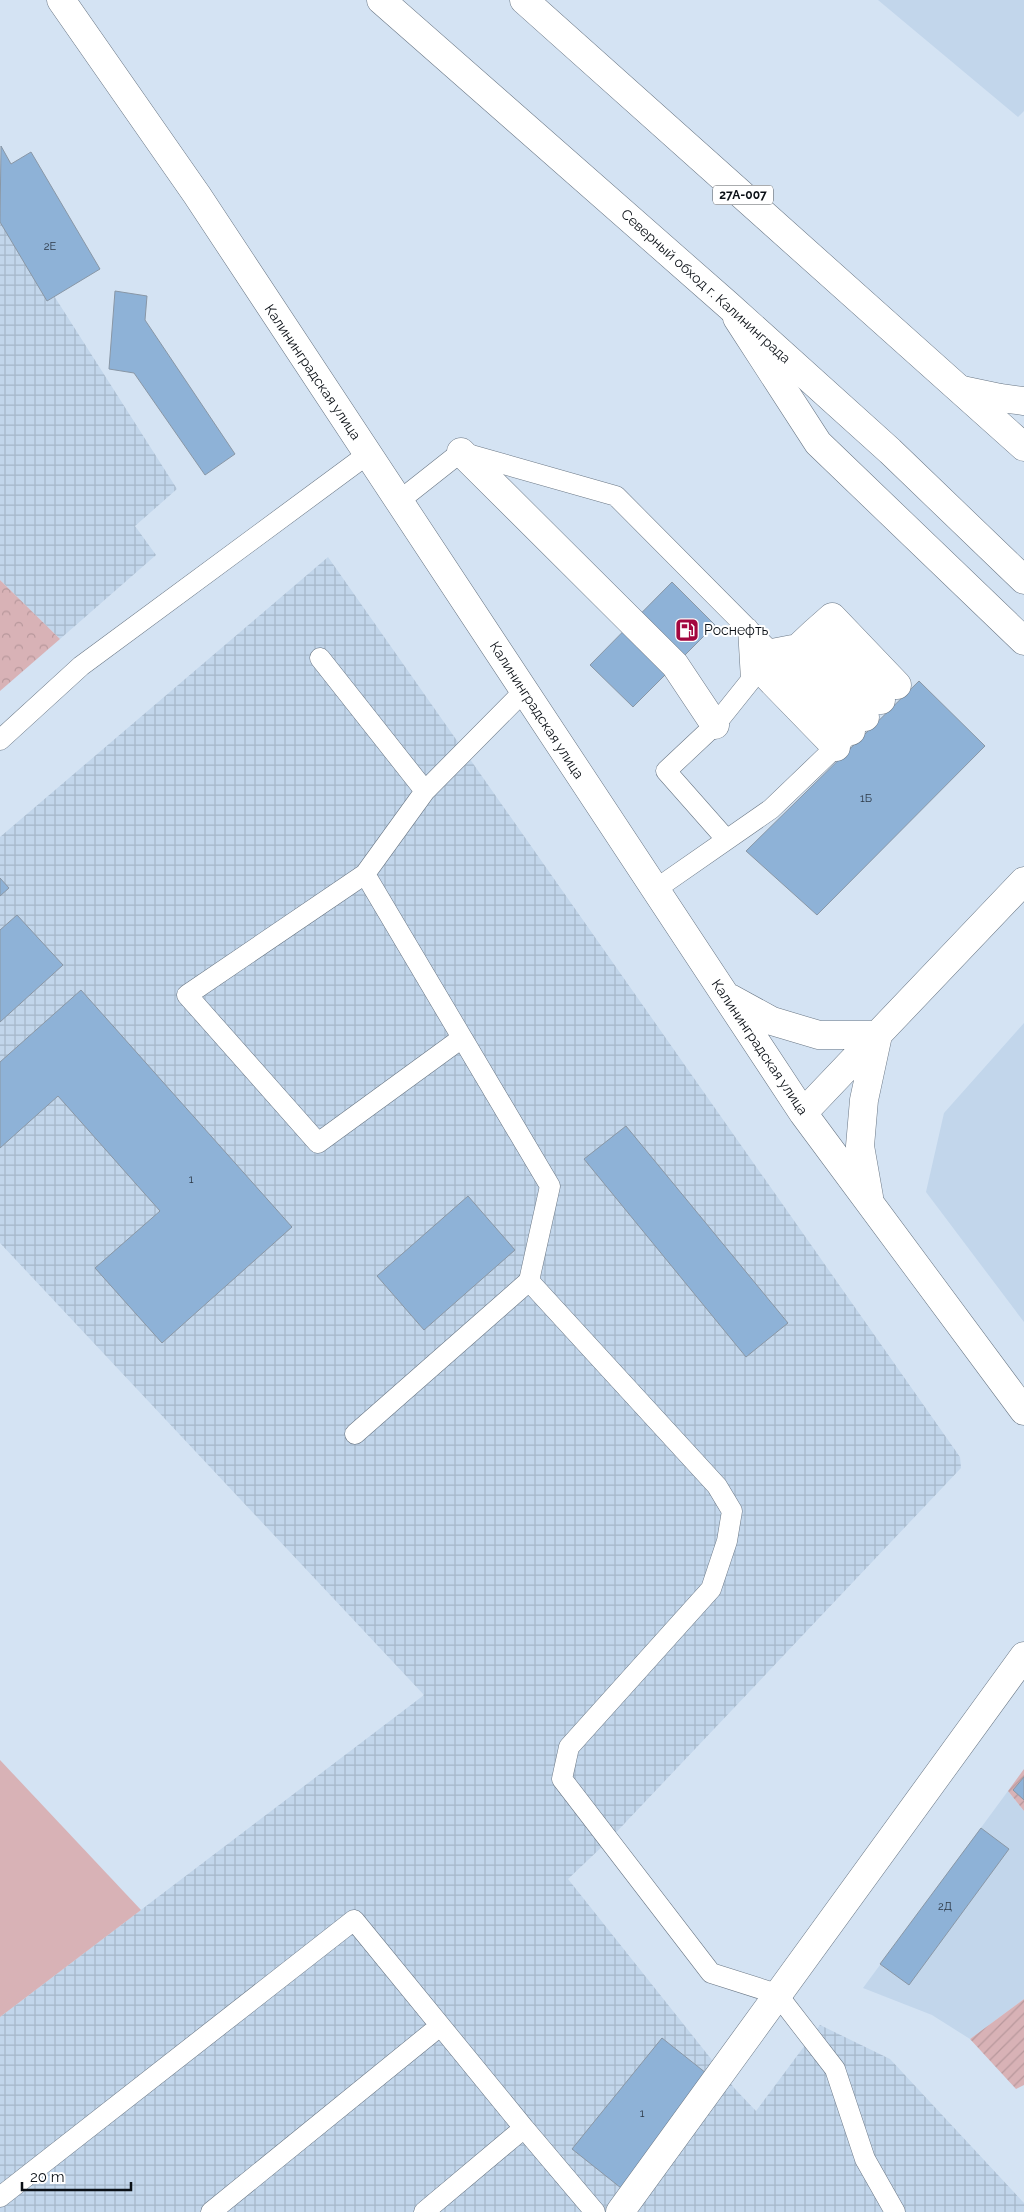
<svg xmlns="http://www.w3.org/2000/svg" width="1024" height="2212" font-family="Raleway,sans-serif">
	<style>
		.built { fill: #c2d6eb }
		.industrial { fill: url(#industrial-grid) }
		.green { fill: #d8b2b6 }
		.forest { fill: url(#forest-crowns) }
		.garden { fill: url(#garden-furrows) }
		.building { fill: #8eb2d7; stroke: #8997a6 }
		.lines { fill: none; stroke-linecap: round; stroke-linejoin: round }
		.service-casing { stroke: #697684; stroke-width: 21 }
		.minor-casing { stroke: #697684; stroke-width: 29 }
		.tertiary-casing { stroke: #697684; stroke-width: 29 }
		.trunk-casing { stroke: #697684; stroke-width: 29 }
		.service { stroke: #fff; stroke-width: 20 }
		.minor { stroke: #fff; stroke-width: 28 }
		.tertiary { stroke: #fff; stroke-width: 28 }
		.trunk { stroke: #fff; stroke-width: 28 }
		.labels { text-anchor: middle; dominant-baseline: central; stroke-width: 4; stroke-linejoin: round; paint-order: stroke }
		.number-label { font-size: 11px; fill: #2c3846 }
		.shield { fill: #fff; stroke: #54585c; stroke-width: 1 }
		.shield-label { font-size: 12px; font-weight: bold; fill: #0b1016 }
		.street-label { font-size: 14px; fill: #0b1016; stroke: #fff }
		.poi-label { font-size: 14px; fill: #0b1016; stroke: #fff; text-anchor: start }
	</style>
	<defs>
		<pattern id="industrial-grid" width="8" height="8" patternUnits="userSpaceOnUse" patternTransform="scale(1.25)"><rect width="8" height="8" fill="#c2d6eb"/><path d="M0 4h8M4 0v8" fill="none" stroke="#a5b7c9"/></pattern>
		<pattern id="forest-crowns" width="20" height="18" patternUnits="userSpaceOnUse" patternTransform="scale(1.25)"><rect width="20" height="18" fill="#d8b2b6"/><path d="M2 6a3 3 0 1 1 6 0M12 15a3 3 0 1 1 6 0" fill="none" stroke="#b8989c"/></pattern>
		<pattern id="garden-furrows" width="10" height="10" patternUnits="userSpaceOnUse" patternTransform="scale(1.25)"><rect width="10" height="10" fill="#d8b2b6"/><path d="M-1 1l2-2M0 10L10 0M9 11l2-2" fill="none" stroke="#b8989c"/></pattern>
	</defs>
	<rect width="100%" height="100%" fill="#d4e3f3"/>
	<path class="built" d="M878,0H1024V111L1018,117Z
		M1024,1023V1322L926,1192L944,1113Z
		M1008,1791L1024,1811V1999L970,2039L932,2015L863,1988Z"/>
	<path class="industrial" d="M0,211L177,489L135,526L156,555L60,639L0,580Z
		M328,557L960,1457L961,1468L607,1842L568,1879L735,2089L756,2111L820,2025L890,2059L1024,2203V2212H0V2017L424,1695L0,1243V837Z"/>
	<path class="green" d="M0,1760L141,1910L0,2017Z"/>
	<path class="forest" d="M0,580L60,639L0,691Z"/>
	<path class="garden" d="M1024,1769V1811L1008,1791Z
		M1024,1999V2085L1016,2089L970,2039Z"/>
	<path class="building" d="M1,146L11,164L31,152L100,269L47,301L0,222Z
		M115,291L147,296L145,320L235,454L205,475L134,373L109,369Z
		M672,582L715,625L633,707L590,665Z
		M919,681L985,746L817,915L746,851Z
		M0,878L9,888L0,896Z
		M17,915L63,965L0,1022V930Z
		M81,990L292,1227L162,1343L95,1268L160,1211L58,1096L0,1148V1062Z
		M626,1126L788,1323L746,1357L584,1159Z
		M468,1196L515,1250L424,1330L377,1276Z
		M1024,1777V1800L1013,1790Z
		M981,1828L1009,1849L909,1985L880,1964Z
		M662,2038L711,2077L621,2188L572,2149Z"/>
	<g class="lines">
		<g class="service-casing">
			<path id="service" d="M399,501L461,452L616,496L772,653
				M320,658L425,791
				M524,691L425,791L365,874L550,1186L529,1281L717,1486L732,1511L727,1541L711,1589L569,1747L562,1779L711,1973L777,1994L835,2069L865,2159L895,2212
				M0,740L81,666L368,454
				M726,839L666,771L715,725L751,680L748,628
				M365,874L187,995L318,1143L462,1038
				M656,889L771,809L845,738
				M355,1434L529,1281
				M0,2197L354,1920L524,2128
				M211,2212L440,2026
				M424,2212L524,2128L595,2212"/>
		</g>
		<g class="minor-casing">
			<path id="minor" d="M461,452L675,665L715,725
				M815,632L832,617L897,685
				M798,648L815,632L881,700
				M772,653L769,678L836,747
				M772,653L798,648L865,717
				M772,653L851,731
				M620,2212L1024,1656"/>
		</g>
		<g class="tertiary-casing">
			<path id="tertiary" d="M61,0L197,195L803,1113L1024,1411
				M737,318L818,443L1024,641
				M962,390L1000,398L1024,401
				M730,998L772,1021L819,1035H878L864,1100L860,1146L869,1197
				M803,1113L1024,881"/>
		</g>
		<g class="trunk-casing">
			<path id="trunk" d="M381,0L728,305L890,451L1024,580
				M524,0L1024,447"/>
		</g>
		<use href="#service" class="service"/>
		<use href="#minor" class="minor"/>
		<use href="#tertiary" class="tertiary"/>
		<use href="#trunk" class="trunk"/>
	</g>
	<defs>
		<g id="fuel-square" transform="scale(1.25)"><rect x="-9" y="-9" width="18" height="18" rx="4" fill="#a3073f" stroke="#fff"/><path d="M-5.5-6h7V0h2V4h1.3V-2.5L3-4.5l.8-.8L6-3V5H2.5V1h-1V6h-7ZM-4.2-4.7v3.2H.2V-4.7Z" fill="#fff"/></g>
	</defs>
	<g fill-rule="evenodd">
		<use href="#fuel-square" x="687" y="630"/>
	</g>
	<g class="labels">
		<g class="number-label">
			<text x="50" y="246">2Е</text>
			<text x="866" y="798">1Б</text>
			<text x="191" y="1179">1</text>
			<text x="945" y="1906">2Д</text>
			<text x="642" y="2113">1</text>
		</g>
		<rect class="shield" x="713" y="185.5" width="60" height="19" rx="4"/>
		<g class="shield-label">
			<text x="743" y="195">27А-007</text>
		</g>
		<g class="street-label">
			<text transform="translate(706 286) rotate(42)">Северный обход г. Калининграда</text>
			<text transform="translate(313 372) rotate(56)">Калининградская улица</text>
			<text transform="translate(537 710) rotate(57)">Калининградская улица</text>
			<text transform="translate(760 1047) rotate(56)">Калининградская улица</text>
		</g>
		<g class="poi-label">
			<text x="704" y="630">Роснефть</text>
		</g>
	</g>
	<path d="M22 2182v8h109v-8" fill="none" stroke="#0b1016" stroke-width="2.5"/>
	<text x="30" y="2182" font-size="15" fill="#0b1016" stroke="#ffffff" stroke-width="4" paint-order="stroke">20 m</text>
</svg>
